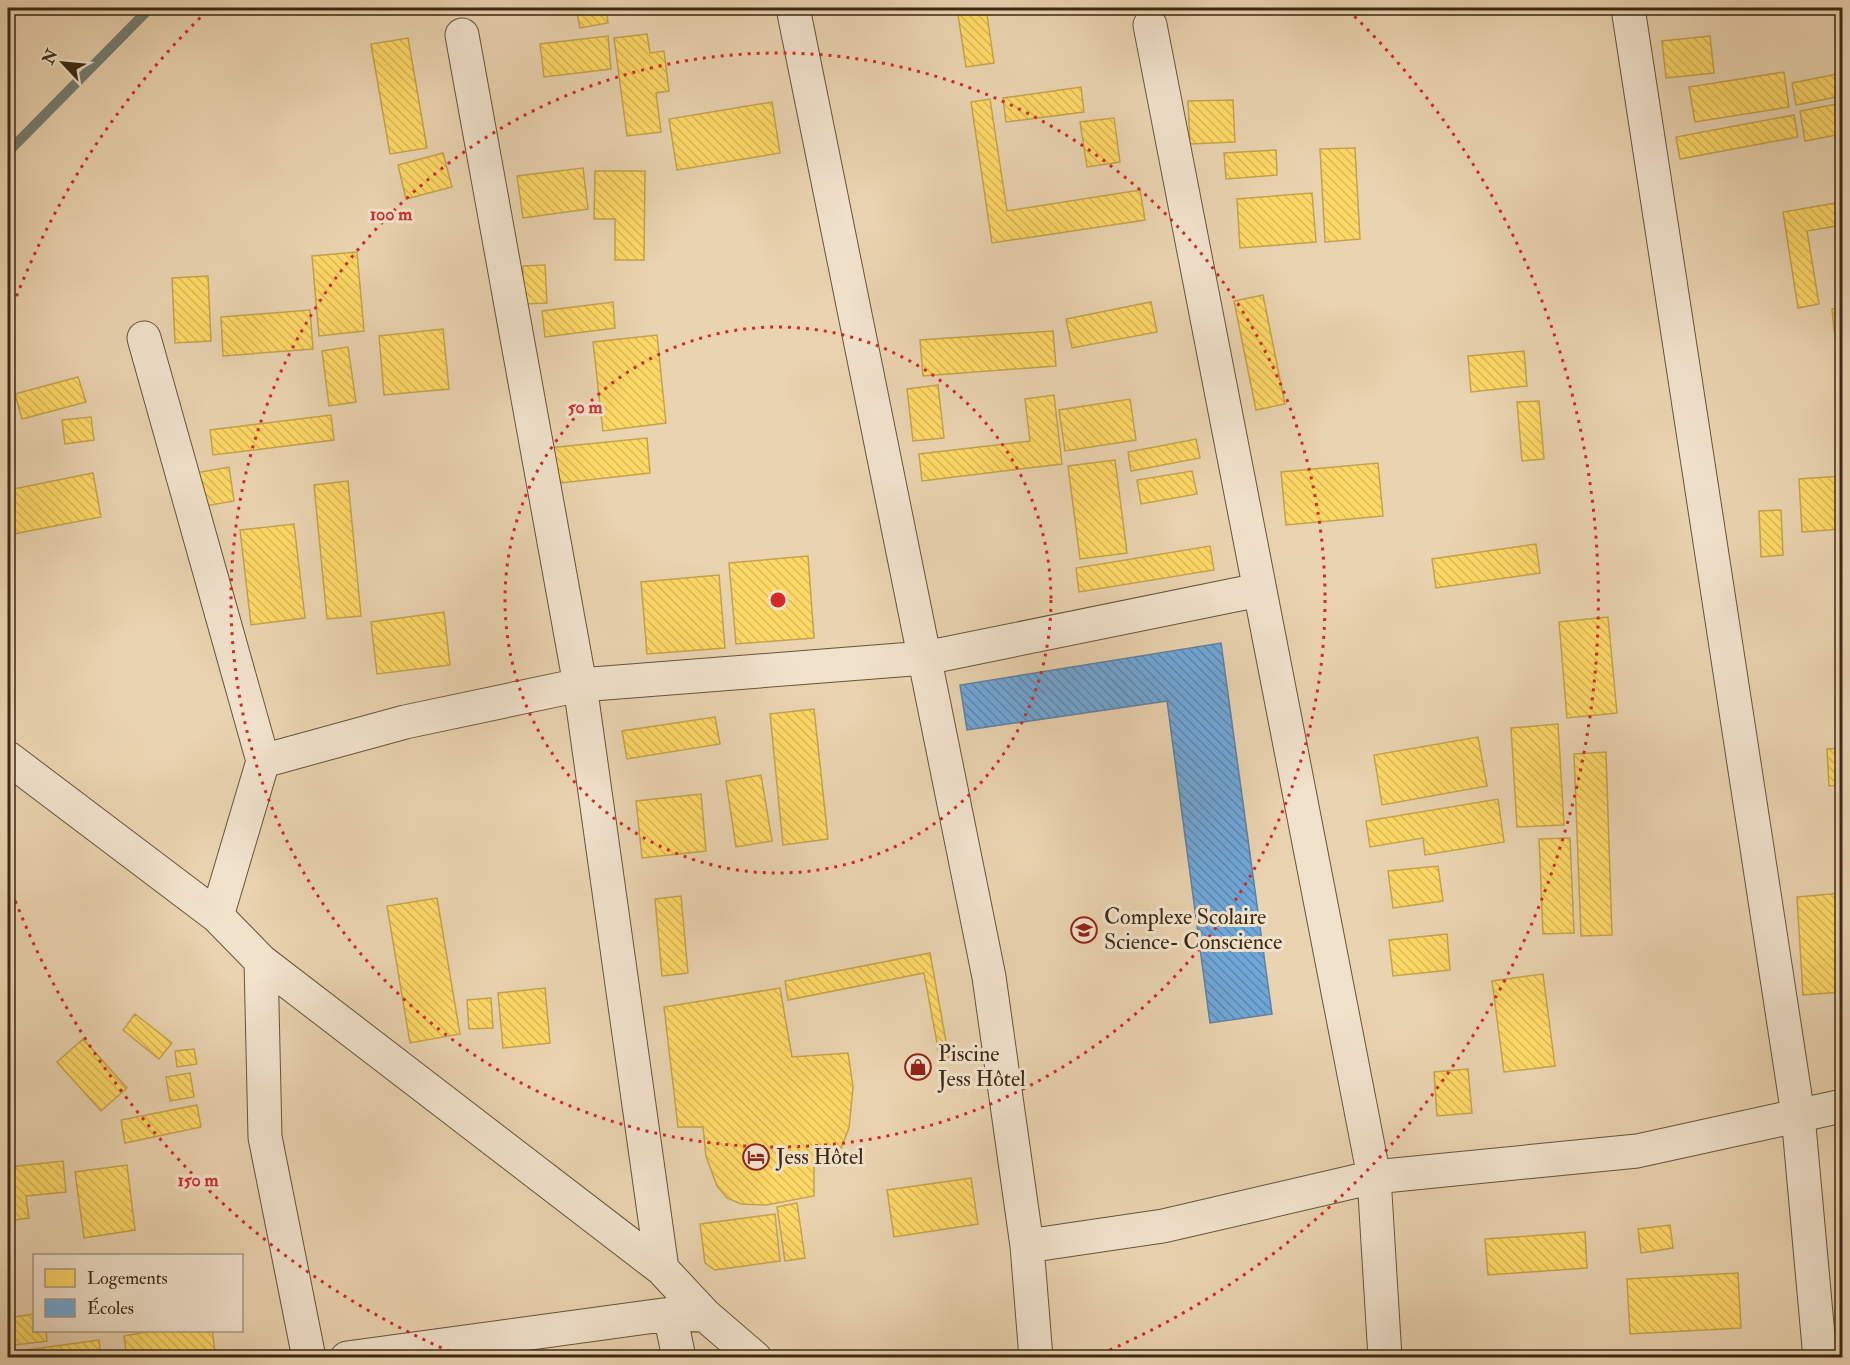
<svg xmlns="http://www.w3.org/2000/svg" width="1850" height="1365" font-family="'IM FELL Double Pica',serif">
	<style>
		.homes { fill: url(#homes-back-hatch); stroke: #c4a44d; stroke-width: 1.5 }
		.schools { fill: url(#schools-back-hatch); stroke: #5f82a0; stroke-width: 1.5 }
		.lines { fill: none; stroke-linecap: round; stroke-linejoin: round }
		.stream { stroke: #747e73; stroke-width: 10 }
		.minor-casing { stroke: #67543a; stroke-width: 35 }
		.minor { stroke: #f1e2cc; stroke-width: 33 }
		.ring { fill: none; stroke: #d62828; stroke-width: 3; stroke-dasharray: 3 6 }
		.labels { text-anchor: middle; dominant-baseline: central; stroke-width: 6; stroke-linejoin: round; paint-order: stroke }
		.poi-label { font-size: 22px; fill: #3b2913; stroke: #f1e2cc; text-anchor: start }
		.centre { fill: #d62828; stroke: #f1e2cc; stroke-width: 3 }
		.ring-label { font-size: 18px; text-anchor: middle; font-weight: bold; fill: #d62828; stroke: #f1e2cc; stroke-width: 6; stroke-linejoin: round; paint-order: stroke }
	</style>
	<defs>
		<pattern id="homes-back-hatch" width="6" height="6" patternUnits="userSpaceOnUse" patternTransform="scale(1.5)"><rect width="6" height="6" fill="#ffd966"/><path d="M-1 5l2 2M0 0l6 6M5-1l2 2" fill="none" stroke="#dbba58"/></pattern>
		<pattern id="schools-back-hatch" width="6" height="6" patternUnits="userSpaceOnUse" patternTransform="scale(1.5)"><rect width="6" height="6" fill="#6fa8dc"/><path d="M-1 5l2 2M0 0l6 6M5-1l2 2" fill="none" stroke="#5c89b1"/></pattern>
	</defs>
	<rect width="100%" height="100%" fill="#ead3b0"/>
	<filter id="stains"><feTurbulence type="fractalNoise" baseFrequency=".00333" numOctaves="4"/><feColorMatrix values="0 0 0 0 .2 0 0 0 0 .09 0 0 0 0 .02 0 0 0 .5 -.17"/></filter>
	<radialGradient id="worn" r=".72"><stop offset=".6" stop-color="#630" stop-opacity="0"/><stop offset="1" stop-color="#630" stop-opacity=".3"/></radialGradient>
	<path class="homes" d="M576,8H606L608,23L580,28Z
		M957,8H986L994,63L966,67Z
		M1782,8H1814L1784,14Z
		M647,34L650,53L664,51L669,91L656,93L661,132L627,136L614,38Z
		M608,36L611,69L544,77L540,44Z
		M1710,36L1714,73L1666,78L1662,41Z
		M408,38L427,148L390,154L371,44Z
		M1784,72L1789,107L1695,122L1689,87Z
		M1842,73V96L1796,105L1792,83Z
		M1081,87L1084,112L1006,122L1003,98Z
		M990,99L1007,211L1140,190L1145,220L992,243L971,102Z
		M1233,100L1235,142L1190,144L1188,101Z
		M772,102L780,153L677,170L669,119Z
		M1842,103V134L1805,141L1800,111Z
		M1794,115L1798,137L1680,159L1676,137Z
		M1114,118L1120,162L1087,167L1080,122Z
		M1355,148L1360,239L1325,242L1320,149Z
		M1276,150L1277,175L1226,179L1224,153Z
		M443,153L452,187L406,199L398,165Z
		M583,168L588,209L523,218L517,176Z
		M595,171H645L644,260H615V219H594Z
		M1312,193L1316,242L1240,248L1237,199Z
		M1842,202V225L1807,231L1819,304L1798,308L1783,212Z
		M357,252L364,331L319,336L312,256Z
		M545,265L547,303L523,304V266Z
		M208,276L211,341L175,343L172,278Z
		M1263,295L1285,404L1256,410L1234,301Z
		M613,302L615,328L545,337L542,311Z
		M1151,302L1157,332L1072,348L1066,319Z
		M1842,308V396H1841L1832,309Z
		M310,310L313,349L223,356L221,317Z
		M443,329L449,389L384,395L379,336Z
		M1053,331L1056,366L923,376L920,340Z
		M657,335L666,423L603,431L593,342Z
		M348,347L356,402L329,406L322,351Z
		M1524,351L1527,386L1471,392L1468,356Z
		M78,377L86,402L22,419L15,394Z
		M938,385L944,438L913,441L907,389Z
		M1054,395L1062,464L922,481L919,454L1030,441L1025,399Z
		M1130,399L1136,440L1065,451L1059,410Z
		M1539,401L1544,459L1522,461L1517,402Z
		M8,405L10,443L8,444Z
		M331,415L334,440L213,455L210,430Z
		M91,417L94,440L65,444L62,420Z
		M647,438L650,473L552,484L548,448Z
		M1196,439L1200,458L1131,471L1128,452Z
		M1115,460L1127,553L1080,559L1068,466Z
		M1378,463L1383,516L1286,525L1281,472Z
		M229,467L234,501L200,507L195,473Z
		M1192,471L1197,494L1141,504L1137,480Z
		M93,473L101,517L8,535V490Z
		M1842,476V529L1802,532L1799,479Z
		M348,481L361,616L327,619L314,485Z
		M1781,510L1783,555L1761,557L1759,511Z
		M294,524L305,618L251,625L240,530Z
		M1536,544L1540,573L1436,588L1432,559Z
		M1210,546L1214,570L1079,592L1076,568Z
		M808,556L814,638L736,644L729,563Z
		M719,575L725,648L647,654L641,582Z
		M444,612L450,665L377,674L371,622Z
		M1608,617L1617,713L1567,718L1559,622Z
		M814,709L828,839L783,845L770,714Z
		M715,717L720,744L627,759L622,731Z
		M1558,724L1564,825L1517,827L1511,728Z
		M1478,737L1487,786L1382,805L1374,755Z
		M1842,748V785L1829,786L1827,749Z
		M1606,752L1612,935L1581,936L1574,754Z
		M761,775L772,841L736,847L726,781Z
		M701,794L706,851L642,858L636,801Z
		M1498,799L1504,842L1425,855L1423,838L1370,847L1366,821Z
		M1570,838L1574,933L1543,934L1539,839Z
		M1438,866L1443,901L1393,908L1388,871Z
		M1842,893V992L1803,995L1797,897Z
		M681,896L688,973L662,976L655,899Z
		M437,898L460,1034L410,1043L387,906Z
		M1447,934L1450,970L1393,976L1389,940Z
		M930,953L949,1058L940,1059L924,973L788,1000L785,981Z
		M1543,974L1555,1066L1504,1072L1492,981Z
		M545,988L550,1043L503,1048L498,993Z
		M780,988L792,1057L848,1053L853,1087L849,1128L835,1163L814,1165V1196L766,1205L741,1204L727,1198L717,1186L706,1156L703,1127H678L664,1007Z
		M491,998L493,1028L469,1029L467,1000Z
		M135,1014L172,1043L159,1059L123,1030Z
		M83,1039L127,1088L101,1111L57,1062Z
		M194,1049L197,1064L177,1067L175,1051Z
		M1468,1069L1472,1113L1437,1116L1434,1072Z
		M190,1073L194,1097L170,1101L166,1077Z
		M197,1105L201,1127L125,1143L121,1120Z
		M63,1161L66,1192L26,1196L29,1218L8,1221V1167Z
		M127,1165L135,1230L84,1238L75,1172Z
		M971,1178L978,1224L894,1237L887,1190Z
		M797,1203L805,1258L785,1261L777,1207Z
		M775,1214L780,1261L715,1270L705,1263L700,1224Z
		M1670,1225L1673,1248L1641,1253L1638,1229Z
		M1585,1232L1587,1268L1488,1275L1485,1239Z
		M1738,1273L1741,1328L1630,1334L1627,1279Z
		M34,1314V1330H46L47,1341L8,1346V1318Z
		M157,1330H212L216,1358H127L124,1336Z
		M99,1340L101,1358H28L27,1350Z"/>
	<path class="schools" d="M1221,643L1272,1014L1210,1023L1167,701L967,730L960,685Z"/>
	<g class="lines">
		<path class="stream" d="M8,152L150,8"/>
		<g class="minor-casing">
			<path id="minor" d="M793,8L989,977L1027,1246L1036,1358
				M1628,8L1798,1115L1820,1358
				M1150,25L1374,1177L1385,1358
				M462,35L580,685L662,1269
				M144,338L263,761L217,916L261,961L662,1269L705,1315L755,1358
				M8,758L217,916
				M263,761L405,722L580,685L925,658L1259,590
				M261,961L265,1137L309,1358
				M1027,1246L1163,1226L1374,1177L1637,1151L1842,1106
				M670,1314L679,1358
				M347,1358L670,1314L705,1315"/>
		</g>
		<use href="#minor" class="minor"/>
	</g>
	<g class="ring">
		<circle cx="778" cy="600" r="273"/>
		<circle cx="778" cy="600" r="547"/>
		<path d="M458 1355A820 820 0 0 1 10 887M10 313A820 820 0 0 1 208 10M1348 10A820 820 0 0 1 1098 1355"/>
	</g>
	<defs>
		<g id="school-ring" transform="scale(1.35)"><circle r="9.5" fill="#f1e2cc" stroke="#8f2418" stroke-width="1.5"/><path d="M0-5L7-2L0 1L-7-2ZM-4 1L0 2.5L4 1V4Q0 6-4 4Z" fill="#8f2418"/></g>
		<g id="shop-ring" transform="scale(1.35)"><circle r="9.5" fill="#f1e2cc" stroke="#8f2418" stroke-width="1.5"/><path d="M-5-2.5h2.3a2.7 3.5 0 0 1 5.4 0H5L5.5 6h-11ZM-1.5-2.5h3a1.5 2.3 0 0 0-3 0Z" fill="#8f2418"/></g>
		<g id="hotel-ring" transform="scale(1.35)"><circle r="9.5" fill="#f1e2cc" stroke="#8f2418" stroke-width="1.5"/><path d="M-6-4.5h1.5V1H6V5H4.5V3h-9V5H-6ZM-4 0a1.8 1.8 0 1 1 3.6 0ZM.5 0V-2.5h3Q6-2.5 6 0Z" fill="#8f2418"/></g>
	</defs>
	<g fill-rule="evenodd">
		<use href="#school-ring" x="1084" y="930"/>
		<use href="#shop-ring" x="918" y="1067"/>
		<use href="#hotel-ring" x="756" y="1157"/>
	</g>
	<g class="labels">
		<g class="poi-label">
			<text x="1104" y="917">Complexe Scolaire<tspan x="1104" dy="25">Science- Conscience</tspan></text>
			<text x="938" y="1054">Piscine<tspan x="938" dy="25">Jess Hôtel</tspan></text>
			<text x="776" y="1157">Jess Hôtel</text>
		</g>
	</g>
	<circle cx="778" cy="600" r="9" class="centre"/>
	<g class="ring-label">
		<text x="391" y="220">100 m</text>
		<text x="585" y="413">50 m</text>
		<text x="198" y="1186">150 m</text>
	</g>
	<rect width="1850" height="1365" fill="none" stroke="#ead3b0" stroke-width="30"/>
	<rect x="9" y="9" width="1832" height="1347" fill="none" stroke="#3b2913" stroke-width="3"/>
	<rect x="15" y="15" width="1820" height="1335" fill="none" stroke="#3b2913" stroke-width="1.5"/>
	<rect x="33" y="1254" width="210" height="78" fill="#f1e2cc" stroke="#a89882" stroke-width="1.5"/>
	<rect x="45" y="1269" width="30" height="18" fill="#ffd966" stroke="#a89882" stroke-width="1.5"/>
	<text x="87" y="1284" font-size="18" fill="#3b2913">Logements</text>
	<rect x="45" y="1299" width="30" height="18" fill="#6fa8dc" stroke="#a89882" stroke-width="1.5"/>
	<text x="87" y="1314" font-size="18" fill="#3b2913">Écoles</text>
	<g transform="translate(63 63) rotate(296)" stroke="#f1e2cc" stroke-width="4.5" paint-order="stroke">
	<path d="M0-4.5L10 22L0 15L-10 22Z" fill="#3b2913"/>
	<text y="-9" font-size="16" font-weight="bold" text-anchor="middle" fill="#3b2913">N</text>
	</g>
	<rect width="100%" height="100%" filter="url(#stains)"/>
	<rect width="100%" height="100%" fill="url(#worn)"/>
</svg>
